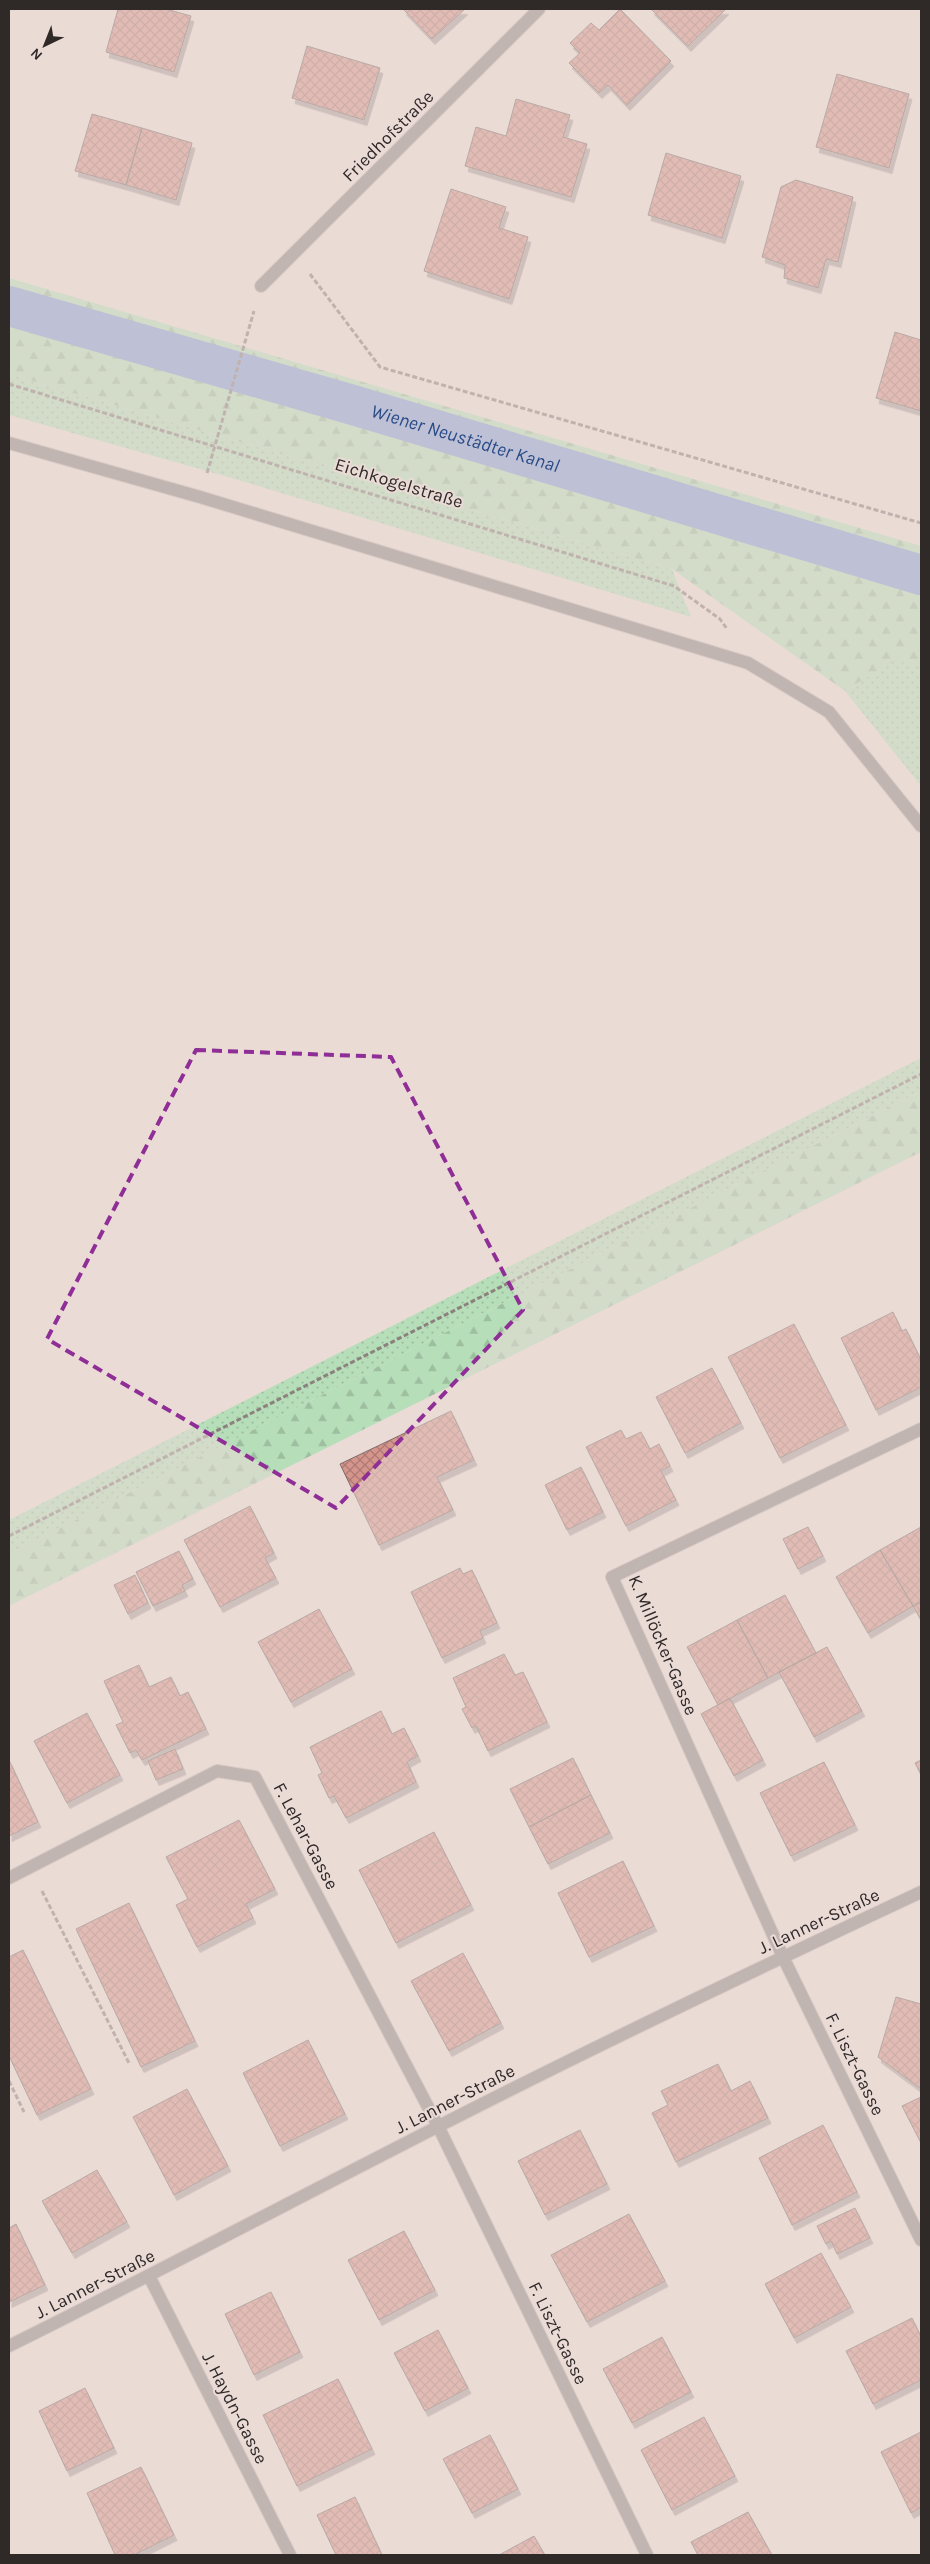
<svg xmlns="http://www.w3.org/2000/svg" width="930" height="2564" font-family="Karla,sans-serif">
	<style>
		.green { fill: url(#green-dots) }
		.forest { fill: url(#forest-firs) }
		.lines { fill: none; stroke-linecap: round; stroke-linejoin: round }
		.canal { stroke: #87a3d4; stroke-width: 40 }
		.building { fill: url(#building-cross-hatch); stroke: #7c6e6c; filter: url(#shadow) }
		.minor-casing { stroke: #c5b7b3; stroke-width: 14 }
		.path { stroke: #8c817e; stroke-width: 3; stroke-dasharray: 5 2.5; stroke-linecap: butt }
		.minor { stroke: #8d8784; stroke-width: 12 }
		.marked { fill: none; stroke: #8f2e97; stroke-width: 4; stroke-dasharray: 10 6; stroke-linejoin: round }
		.labels { text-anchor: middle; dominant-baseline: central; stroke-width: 4; stroke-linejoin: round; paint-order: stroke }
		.street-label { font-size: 18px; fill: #2f2927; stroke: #ebdbd6 }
		.water-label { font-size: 19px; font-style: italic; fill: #2b4c89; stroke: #ebdbd6 }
	</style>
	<defs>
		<pattern id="green-dots" width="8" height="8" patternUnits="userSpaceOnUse" patternTransform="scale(1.25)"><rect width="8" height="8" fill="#b6deb9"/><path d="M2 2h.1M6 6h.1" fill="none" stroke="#9dbe9f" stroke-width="1.8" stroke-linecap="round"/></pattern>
		<pattern id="forest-firs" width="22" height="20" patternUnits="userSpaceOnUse" patternTransform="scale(1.25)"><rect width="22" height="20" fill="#b6deb9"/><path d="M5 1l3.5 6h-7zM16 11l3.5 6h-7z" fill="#9dbe9f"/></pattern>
		<pattern id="building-cross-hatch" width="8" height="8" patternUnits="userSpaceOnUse" patternTransform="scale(1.25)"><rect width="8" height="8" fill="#d5958d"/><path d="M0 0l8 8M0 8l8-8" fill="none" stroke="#ad7a73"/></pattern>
		<filter id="shadow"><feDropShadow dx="3" dy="5.5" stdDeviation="0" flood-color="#0004"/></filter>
	</defs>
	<rect width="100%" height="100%" fill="#ebdbd6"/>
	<path class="green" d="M9,374L672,569L691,617L235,479L9,415Z
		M894,659L921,667V786L845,691Z
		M921,1058V1091L9,1554V1520Z"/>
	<path class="forest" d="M9,278L921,546V667L894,660L845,691L672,569L9,374Z
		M921,1091V1152L9,1606V1554Z"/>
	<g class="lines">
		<path class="canal" id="s1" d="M9,306L353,405L921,575"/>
	</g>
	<path class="building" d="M118,9H166L191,16L174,72L106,52Z
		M403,9H465L432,39Z
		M620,9L671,61L627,105L608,85L599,93L569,63L580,53L570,43L591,23L599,30Z
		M651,9H726L688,46Z
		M307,46L380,68L364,120L292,98Z
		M837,74L909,94L889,168L816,147Z
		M516,99L570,115L563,137L587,144L571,197L465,166L476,127L506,136Z
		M92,114L142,128L126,185L75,171Z
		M142,128L192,143L176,200L126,185Z
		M666,153L741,176L722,238L648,215Z
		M796,180L853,197L838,262L826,259L818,288L784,278L785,265L762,257L781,187Z
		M451,189L506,207L499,228L528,237L509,299L424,271Z
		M895,332L921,340V411L876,398Z
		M893,1312L902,1331L906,1329L921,1360V1387L876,1410L841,1338Z
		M794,1324L846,1425L780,1458L728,1357Z
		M712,1368L741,1423L685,1453L656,1397Z
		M451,1411L474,1460L437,1477L453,1510L379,1545L340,1464Z
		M621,1430L626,1439L641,1432L650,1449L659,1444L670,1466L661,1471L676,1500L626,1526L586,1447Z
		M581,1467L603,1512L567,1530L545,1485Z
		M250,1506L274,1553L265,1558L276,1578L220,1607L184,1540Z
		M808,1527L823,1556L798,1569L783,1539Z
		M921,1527V1602L913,1606L880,1550Z
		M880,1550L913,1606L868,1633L836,1577Z
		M179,1551L193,1579L182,1585L185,1591L153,1606L136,1572Z
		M460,1568L463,1574L472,1570L497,1623L480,1631L483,1638L442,1658L411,1592Z
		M135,1575L148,1603L128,1614L114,1585Z
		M785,1595L816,1653L768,1678L737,1620Z
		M921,1602V1620L913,1606Z
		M319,1609L352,1669L291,1702L258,1642Z
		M737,1620L768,1678L718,1705L687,1647Z
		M827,1647L862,1711L814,1737L779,1672Z
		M504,1654L515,1675L523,1672L547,1722L488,1751L476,1726L472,1728L462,1709L466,1707L453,1678Z
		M139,1665L149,1687L171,1677L180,1696L188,1692L206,1729L142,1760L136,1750L130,1753L116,1725L123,1722L104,1681Z
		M730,1698L763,1760L734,1776L701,1714Z
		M381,1711L392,1734L404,1728L418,1756L407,1762L416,1782L346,1818L334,1796L329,1798L318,1775L322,1773L310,1747Z
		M87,1713L120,1775L67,1803L34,1741Z
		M175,1749L183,1769L156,1780L148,1761Z
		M573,1758L591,1795L529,1827L510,1789Z
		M9,1760L38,1822L9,1836Z
		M921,1760V1775L915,1763Z
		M824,1762L855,1825L791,1856L760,1793Z
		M591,1795L610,1833L548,1864L529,1827Z
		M239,1820L275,1889L246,1904L253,1918L197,1947L176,1905L188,1899L166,1857Z
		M434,1832L471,1905L396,1943L359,1870Z
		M623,1861L654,1926L589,1957L558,1893Z
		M129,1903L195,2041L141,2067L76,1929Z
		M23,1950L91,2089L37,2115L9,2056V1957Z
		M463,1953L501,2023L449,2051L411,1981Z
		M896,1997L921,2004V2089L878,2057Z
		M308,2040L345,2114L280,2146L243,2073Z
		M718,2064L731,2091L750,2081L768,2118L676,2162L652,2113L668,2105L661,2091Z
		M187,2089L228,2166L174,2195L133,2117Z
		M921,2097V2143L902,2106Z
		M823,2125L857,2192L792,2225L759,2158Z
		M580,2130L607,2184L545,2215L518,2161Z
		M97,2170L127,2222L72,2253L42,2201Z
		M855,2208L870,2238L837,2254L831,2241L826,2244L817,2226Z
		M629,2214L665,2281L587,2322L551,2255Z
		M16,2224L45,2285L9,2302V2228Z
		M404,2231L435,2290L379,2320L348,2260Z
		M821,2253L851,2307L794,2338L765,2284Z
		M271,2292L300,2352L254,2375L225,2314Z
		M912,2318L921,2337V2380L873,2404L846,2351Z
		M438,2330L468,2388L425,2411L394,2353Z
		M662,2337L691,2392L632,2423L603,2369Z
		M338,2379L372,2449L297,2486L263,2415Z
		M85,2388L114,2448L67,2471L39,2411Z
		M704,2417L735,2476L672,2510L641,2450Z
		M921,2432V2507L911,2513L881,2452Z
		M490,2435L518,2489L472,2513L443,2459Z
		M141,2467L174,2535L134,2555H115L87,2493Z
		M355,2497L382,2555H336L317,2515Z
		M748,2512L772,2555H698L691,2542Z
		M534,2536L545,2555H499Z"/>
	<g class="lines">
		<g class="minor-casing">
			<path id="minor" d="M261,286L539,9
				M9,443L200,497L748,663L829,712L921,826
				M921,1429L612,1577L783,1957L921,2240
				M9,1878L217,1771L255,1777L438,2126L647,2555
				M149,2276L290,2555
				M9,2346C152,2275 294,2200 437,2127C597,2045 759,1968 921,1892"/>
		</g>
		<path class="path" d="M310,274L380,367L921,523
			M9,384L674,586L720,619L727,629
			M207,473L254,311
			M9,1536L921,1074
			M42,1891L130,2065
			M9,2081L24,2112"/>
		<use href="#minor" class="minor"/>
	</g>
	<path d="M0 0H930V2564H0ZM196,1050L391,1057L523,1310L336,1508L47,1339Z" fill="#ebdbd6" fill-opacity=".55" fill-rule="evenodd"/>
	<path class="marked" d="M196,1050L391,1057L523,1310L336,1508L47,1339Z"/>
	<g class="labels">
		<g class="street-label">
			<text transform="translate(388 136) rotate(-45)">Friedhofstraße</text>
			<text transform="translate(399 483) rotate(17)">Eichkogelstraße</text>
			<text transform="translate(663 1645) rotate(67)">K. Millöcker-Gasse</text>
			<text transform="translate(306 1836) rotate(62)">F. Lehar-Gasse</text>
			<text transform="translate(819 1921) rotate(-25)">J. Lanner-Straße</text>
			<text transform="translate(855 2064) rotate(64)">F. Liszt-Gasse</text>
			<text transform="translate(455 2099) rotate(-27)">J. Lanner-Straße</text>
			<text transform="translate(95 2284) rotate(-27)">J. Lanner-Straße</text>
			<text transform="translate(558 2333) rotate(64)">F. Liszt-Gasse</text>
			<text transform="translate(235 2408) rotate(63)">J. Haydn-Gasse</text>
		</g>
		<g class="water-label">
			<text stroke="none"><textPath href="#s1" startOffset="475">Wiener Neustädter Kanal</textPath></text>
		</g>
	</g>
	<rect width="930" height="2564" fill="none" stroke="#2f2927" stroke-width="20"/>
	<g transform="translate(45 45) rotate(223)" stroke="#ebdbd6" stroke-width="4" paint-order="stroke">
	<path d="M0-4L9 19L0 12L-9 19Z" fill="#2f2927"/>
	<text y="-8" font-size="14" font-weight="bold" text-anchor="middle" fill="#2f2927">N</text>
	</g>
</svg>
